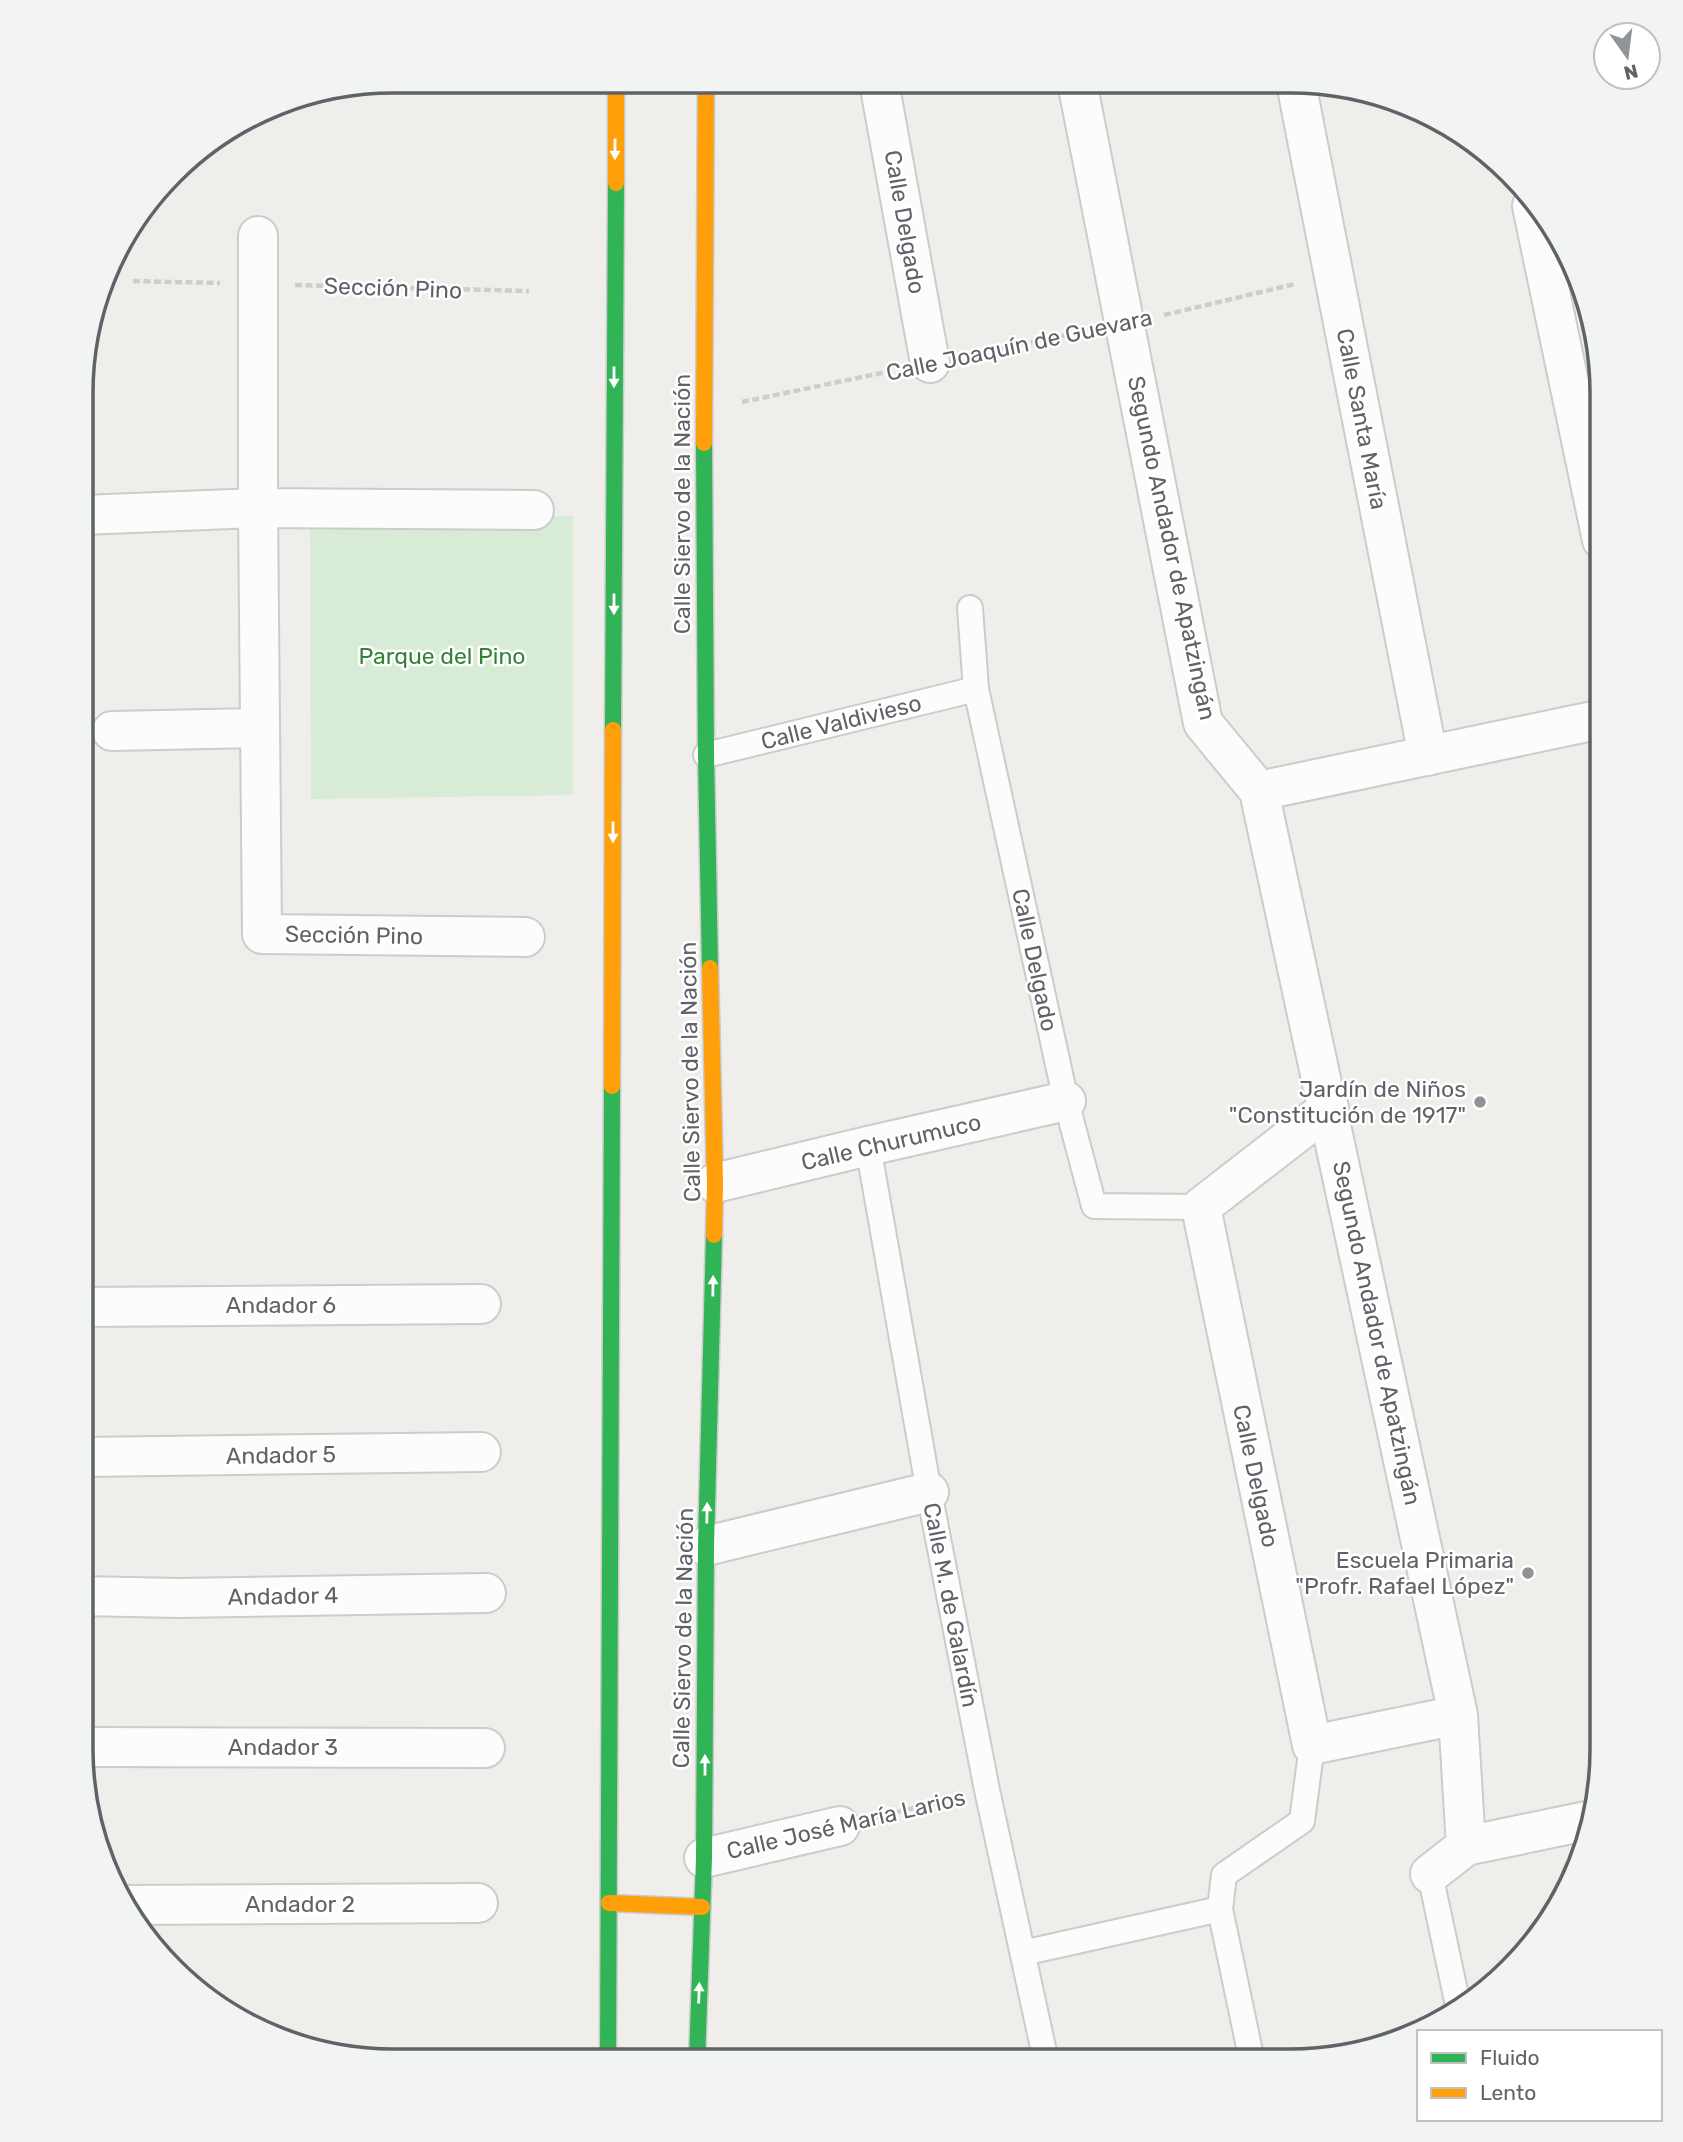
<svg xmlns="http://www.w3.org/2000/svg" width="1683" height="2142" font-family="Rubik,sans-serif">
	<style>
		.green { fill: #d8ebd6 }
		.lines { fill: none; stroke-linecap: round; stroke-linejoin: round }
		.lane-casing { stroke: #cbcccc; stroke-width: 28 }
		.street-casing { stroke: #cbcccc; stroke-width: 42 }
		.fast-casing { stroke: #cacacb; stroke-width: 19 }
		.slow-casing { stroke: #cacacb; stroke-width: 19 }
		.path { stroke: #cacfcc; stroke-width: 4.5; stroke-dasharray: 7 3.5; stroke-linecap: butt }
		.lane { stroke: #fdfcfc; stroke-width: 24 }
		.street { stroke: #fdfcfc; stroke-width: 38 }
		.fast { stroke: #30b455; stroke-width: 16 }
		.slow { stroke: #ff9f0a; stroke-width: 16 }
		.oneway { fill: #fff }
		.poi-dot { fill: #919496; stroke: #fff; stroke-width: 2.5 }
		.labels { text-anchor: middle; dominant-baseline: central; stroke-width: 5; stroke-linejoin: round; paint-order: stroke }
		.street-label { font-size: 23px; fill: #5f6368; stroke: #fff }
		.park-label { font-size: 23px; fill: #348238; stroke: #fff }
		.poi-label { font-size: 23px; fill: #5f6368; stroke: #fff; text-anchor: end }
		.rim { fill: none; stroke: #5f6368; stroke-width: 3.5 }
	</style>
	<rect width="100%" height="100%" fill="#efeeea"/>
	<path class="green" d="M310,516H573V795L311,799Z"/>
	<g class="lines">
		<g class="lane-casing">
			<path id="lane" d="M970,608L976,689L1066,1101L1094,1206L1201,1207
				M706,755L976,689
				M868,1146L929,1492L987,1790L1046,2061
				M1430,1874L1459,2010
				M1023,1953L1220,1909
				M1252,2061L1220,1909L1224,1875L1302,1821L1312,1745"/>
		</g>
		<g class="street-casing">
			<path id="street" d="M879,82L930,363
				M1077,82L1203,723L1259,791L1458,1715L1466,1846
				M1296,83L1428,756
				M1532,206L1602,540
				M258,236V508L262,934L525,937
				M83,515L258,508L534,510
				M112,731L260,728
				M1259,791L1602,719
				M1329,1108L1201,1207L1312,1745L1458,1715
				M715,1183L868,1146L1066,1101
				M81,1307L481,1304
				M81,1457L481,1452
				M706,1546L929,1492
				M81,1596L179,1598L486,1593
				M81,1747L485,1748
				M704,1858L840,1826
				M1430,1874L1466,1846L1586,1821
				M122,1905L478,1903"/>
		</g>
		<g class="fast-casing">
			<path id="fast" d="M704,443L706,755L710,968
				M613,730L616,183
				M608,2061L612,1086
				M697,2061L704,1858L706,1546L714,1235"/>
		</g>
		<g class="slow-casing">
			<path id="slow" d="M616,183V81
				M704,443L706,81
				M710,968L715,1183L714,1235
				M612,1086L613,730
				M609,1903L702,1907"/>
		</g>
		<path class="path" d="M133,281L220,283
			M295,285L529,291
			M1164,315L1295,284
			M969,355L1087,331
			M742,402L891,371
			M876,1817L956,1798"/>
		<use href="#lane" class="lane"/>
		<use href="#street" class="street"/>
		<use href="#fast" class="fast"/>
		<use href="#slow" class="slow"/>
	</g>
	<defs><path id="oneway-solid" d="M-6-.8H1V-3.2L6.5 0L1 3.2V.8H-6Z" transform="scale(1.75)"/></defs>
	<g class="oneway">
		<use href="#oneway-solid" transform="translate(615 149) rotate(90)"/>
		<use href="#oneway-solid" transform="translate(614 377) rotate(90)"/>
		<use href="#oneway-solid" transform="translate(614 604) rotate(90)"/>
		<use href="#oneway-solid" transform="translate(613 832) rotate(90)"/>
		<use href="#oneway-solid" transform="translate(713 1286) rotate(-89)"/>
		<use href="#oneway-solid" transform="translate(707 1513) rotate(-89)"/>
		<use href="#oneway-solid" transform="translate(705 1765) rotate(-90)"/>
		<use href="#oneway-solid" transform="translate(699 1993) rotate(-88)"/>
	</g>
	<g class="poi-dot">
		<circle cx="1480" cy="1102" r="7"/>
		<circle cx="1528" cy="1573" r="7"/>
	</g>
	<g class="labels">
		<g class="street-label">
			<text transform="translate(905 222) rotate(80)">Calle Delgado</text>
			<text transform="translate(393 288) rotate(2)">Sección Pino</text>
			<text transform="translate(1019 345) rotate(-12)">Calle Joaquín de Guevara</text>
			<text transform="translate(1362 419) rotate(79)">Calle Santa María</text>
			<text transform="translate(682 504) rotate(-90)">Calle Siervo de la Nación</text>
			<text transform="translate(1172 548) rotate(78)">Segundo Andador de Apatzingán</text>
			<text transform="translate(841 722) rotate(-14)">Calle Valdivieso</text>
			<text transform="translate(354 935) rotate(1)">Sección Pino</text>
			<text transform="translate(1035 960) rotate(78)">Calle Delgado</text>
			<text transform="translate(690 1072) rotate(-91)">Calle Siervo de la Nación</text>
			<text transform="translate(891 1142) rotate(-13)">Calle Churumuco</text>
			<text x="281" y="1305">Andador 6</text>
			<text transform="translate(1377 1333) rotate(78)">Segundo Andador de Apatzingán</text>
			<text transform="translate(281 1455) rotate(-1)">Andador 5</text>
			<text transform="translate(1256 1476) rotate(78)">Calle Delgado</text>
			<text transform="translate(283 1596) rotate(-1)">Andador 4</text>
			<text transform="translate(951 1605) rotate(79)">Calle M. de Galardín</text>
			<text transform="translate(683 1638) rotate(-89)">Calle Siervo de la Nación</text>
			<text x="283" y="1747">Andador 3</text>
			<text transform="translate(846 1824) rotate(-13)">Calle José María Larios</text>
			<text x="300" y="1904">Andador 2</text>
		</g>
		<g class="park-label">
			<text x="442" y="656">Parque del Pino</text>
		</g>
		<g class="poi-label">
			<text x="1466" y="1089">Jardín de Niños<tspan x="1466" dy="26">"Constitución de 1917"</tspan></text>
			<text x="1514" y="1560">Escuela Primaria<tspan x="1514" dy="26">"Profr. Rafael López"</tspan></text>
		</g>
	</g>
	<path d="M0 0H1683V2142H0ZM393 93H1290A300 300 0 0 1 1590 393V1749A300 300 0 0 1 1290 2049H393A300 300 0 0 1 93 1749V393A300 300 0 0 1 393 93Z" fill="#f2f3f3" fill-rule="evenodd"/>
	<path class="rim" d="M393 93H1290A300 300 0 0 1 1590 393V1749A300 300 0 0 1 1290 2049H393A300 300 0 0 1 93 1749V393A300 300 0 0 1 393 93Z"/>
	<rect x="1417" y="2030" width="245" height="91" fill="#ffffff" stroke="#bfc1c3" stroke-width="2"/>
	<rect x="1431" y="2053" width="35" height="10" fill="#30b455" stroke="#bfc1c3" stroke-width="2"/>
	<text x="1480" y="2065" font-size="21" fill="#5f6368">Fluido</text>
	<rect x="1431" y="2088" width="35" height="10" fill="#ff9f0a" stroke="#bfc1c3" stroke-width="2"/>
	<text x="1480" y="2100" font-size="21" fill="#5f6368">Lento</text>
	<g transform="translate(1627 56) rotate(166)"><circle r="33" fill="#ffffff" stroke="#bfc1c3" stroke-width="2"/>
	<path d="M0-5L12 26L0 18L-12 26Z" fill="#919496"/>
	<text y="-10" font-size="19" font-weight="bold" text-anchor="middle" fill="#5f6368">N</text>
	</g>
</svg>
